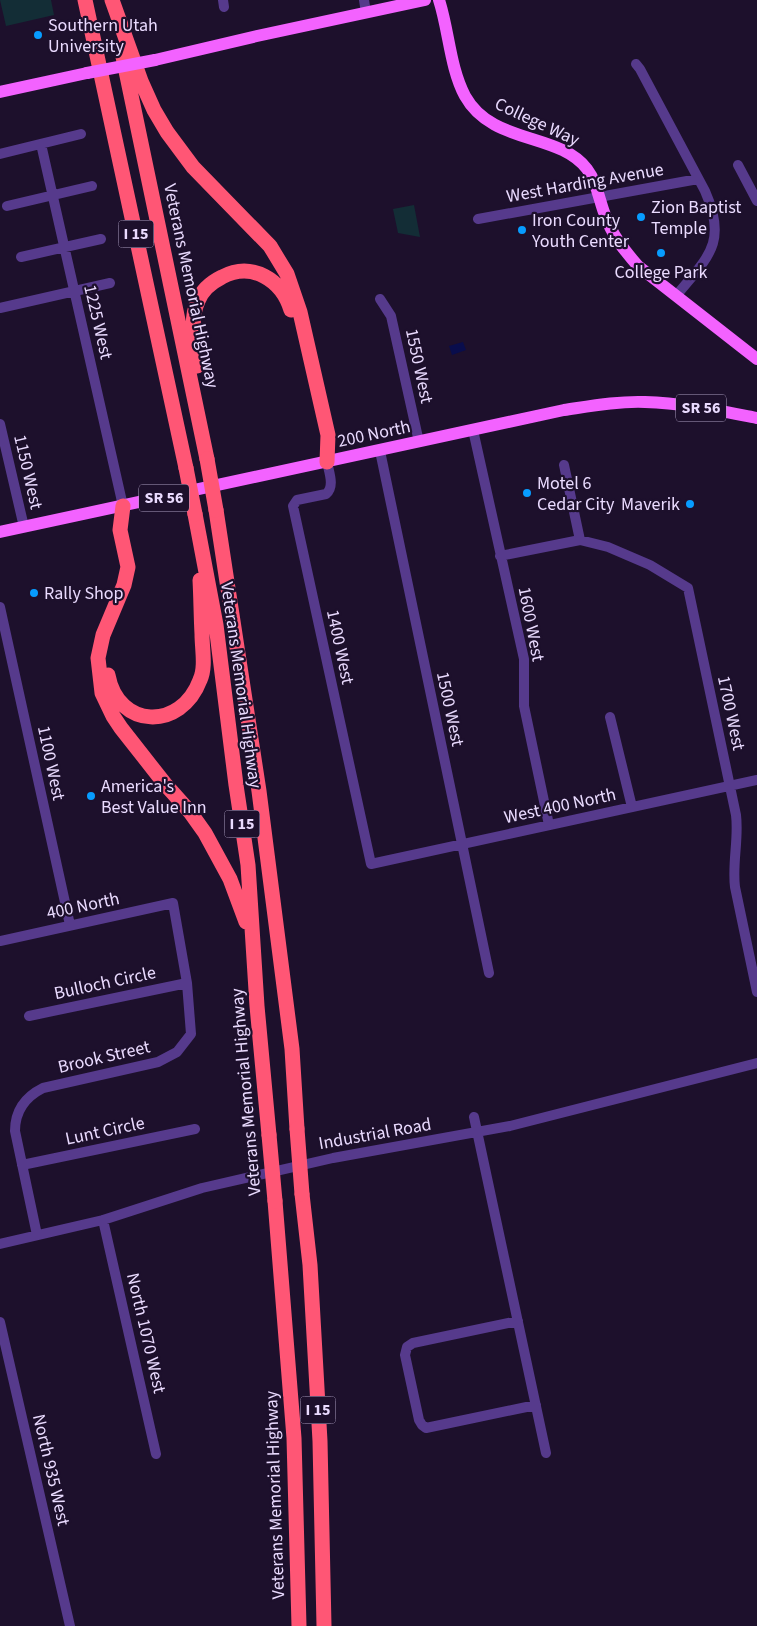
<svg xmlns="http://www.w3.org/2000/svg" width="757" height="1626" font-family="'Source Sans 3',sans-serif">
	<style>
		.green { fill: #132d36 }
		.water { fill: #090d4c }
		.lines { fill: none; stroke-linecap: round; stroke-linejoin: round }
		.minor { stroke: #563a8c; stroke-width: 10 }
		.major { stroke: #f362ff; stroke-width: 12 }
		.highway { stroke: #ff5675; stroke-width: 15 }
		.major-bridge { stroke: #f362ff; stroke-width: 12 }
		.highway-bridge { stroke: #ff5675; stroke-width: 15 }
		.poi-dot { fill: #079cff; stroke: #1d102c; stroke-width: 2 }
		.labels { text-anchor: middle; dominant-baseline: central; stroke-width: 4.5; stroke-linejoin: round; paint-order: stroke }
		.shield { fill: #1d102c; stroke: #ac9ec0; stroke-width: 1 }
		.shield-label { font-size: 16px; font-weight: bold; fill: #eadbff }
		.poi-label { font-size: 18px; fill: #eadbff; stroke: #1d102c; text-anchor: start }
		.street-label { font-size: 18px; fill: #eadbff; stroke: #1d102c }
	</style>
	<rect width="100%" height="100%" fill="#1d102c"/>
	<path class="green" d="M0,0H51L54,15L6,26Z
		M414,205L420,237L398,233L393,209Z"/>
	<path class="water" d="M463,342L466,350L452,355L449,346Z"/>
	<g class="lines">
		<path class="minor" d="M223,0L224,7
			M364,0L366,13
			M636,64L640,69L705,191C728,243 708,257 676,296
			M41,144L123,506
			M0,154L81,134
			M738,165L757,201
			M7,206L92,186
			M478,219L698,179
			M21,257L101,239
			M380,299L391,316L419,442
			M0,308L110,283
			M0,424L24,527
			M473,430L524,659V706L549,825
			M380,451L489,973
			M327,462C329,472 335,487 326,494L297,500L293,506L371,864L757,780
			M564,465L580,540
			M500,556L580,540L608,547L650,565L688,588L736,815C739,839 732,863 735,887L757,992
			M0,607L70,925
			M610,717L632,807
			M0,941L173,903L187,983L191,1034L177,1052L158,1062L43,1088C25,1097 15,1111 15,1131L37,1235
			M29,1016L187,983
			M474,1117L546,1453
			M22,1165L195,1129
			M103,1220L156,1454
			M0,1244L103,1220L202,1188L333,1158L510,1126L757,1063
			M518,1321L413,1343L407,1347L405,1355L419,1420L422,1425L426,1428L536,1405
			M0,1322L70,1626"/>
		<path class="major" d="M439,0C449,31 450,68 465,96C492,145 559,132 587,169C597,182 599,200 605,215C612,235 624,250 638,266L757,359
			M155,60L257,36L425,0
			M0,92L87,73
			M0,532L564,410C591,406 618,401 645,402C683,403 720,411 757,418"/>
		<path class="highway" d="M85,0L186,468
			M112,0L141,81L154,110L167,132L193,167L270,246L287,274L300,312L328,435L327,462
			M122,52L207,459
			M197,366C195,346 189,320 198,301C202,290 212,282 222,277C252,261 282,280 291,310
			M123,506L120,530L128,567L124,585L103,635L98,658L102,693L113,716L121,728L165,784L190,812L205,833L230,879L246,922
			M216,510L259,791L292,1049L297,1129
			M195,514L216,625L236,785L248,865L257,1006L269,1135
			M108,675C118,729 181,731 200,680C206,667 202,649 202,634C201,616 201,598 200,580
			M302,1194L310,1265L320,1441L324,1626
			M275,1201L294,1438L299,1626"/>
		<path class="major-bridge" d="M87,73L155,60"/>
		<path class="highway-bridge" d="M207,459L216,510
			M186,468L195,514
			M297,1129L302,1194
			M269,1135L275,1201"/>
	</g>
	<g class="poi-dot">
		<circle cx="38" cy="35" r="5"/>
		<circle cx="641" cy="217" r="5"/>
		<circle cx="522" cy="230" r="5"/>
		<circle cx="661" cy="253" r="5"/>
		<circle cx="527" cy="493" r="5"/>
		<circle cx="690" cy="504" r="5"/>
		<circle cx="34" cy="593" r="5"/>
		<circle cx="91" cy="796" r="5"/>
	</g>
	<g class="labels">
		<g class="shield">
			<rect x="118.5" y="220.5" width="35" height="27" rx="4"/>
			<rect x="676" y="394.5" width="50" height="27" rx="4"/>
			<rect x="139" y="484.5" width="50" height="27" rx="4"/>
			<rect x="224.5" y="810.5" width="35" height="27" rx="4"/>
			<rect x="300.5" y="1396.5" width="35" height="27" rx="4"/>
		</g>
		<g class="shield-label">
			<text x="136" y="234">I 15</text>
			<text x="701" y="408">SR 56</text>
			<text x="164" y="498">SR 56</text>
			<text x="242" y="824">I 15</text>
			<text x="318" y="1410">I 15</text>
		</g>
		<g class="poi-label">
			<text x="48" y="25">Southern Utah<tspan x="48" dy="21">University</tspan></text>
			<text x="651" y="207">Zion Baptist<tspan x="651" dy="21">Temple</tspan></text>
			<text x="532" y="220">Iron County<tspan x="532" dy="21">Youth Center</tspan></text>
			<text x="661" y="272" text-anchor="middle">College Park</text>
			<text x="537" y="483">Motel 6<tspan x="537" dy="21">Cedar City</tspan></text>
			<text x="680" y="504" text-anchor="end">Maverik</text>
			<text x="44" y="593">Rally Shop</text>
			<text x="101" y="786">America's<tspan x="101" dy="21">Best Value Inn</tspan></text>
		</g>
		<g class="street-label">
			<text transform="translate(537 122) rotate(25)">College Way</text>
			<text transform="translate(585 183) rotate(-10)">West Harding Avenue</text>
			<text transform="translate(191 286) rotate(78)">Veterans Memorial Highway</text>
			<text transform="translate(98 322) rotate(77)">1225 West</text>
			<text transform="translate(419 366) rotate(78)">1550 West</text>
			<text transform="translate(374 434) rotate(-12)">200 North</text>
			<text transform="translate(28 472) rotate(77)">1150 West</text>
			<text transform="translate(531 624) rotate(79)">1600 West</text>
			<text transform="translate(340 647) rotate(78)">1400 West</text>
			<text transform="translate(241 685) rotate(82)">Veterans Memorial Highway</text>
			<text transform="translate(450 709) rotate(78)">1500 West</text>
			<text transform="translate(731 713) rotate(78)">1700 West</text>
			<text transform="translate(51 763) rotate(78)">1100 West</text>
			<text transform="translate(560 806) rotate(-12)">West 400 North</text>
			<text transform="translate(83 906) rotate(-12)">400 North</text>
			<text transform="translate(105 983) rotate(-12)">Bulloch Circle</text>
			<text transform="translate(104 1057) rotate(-13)">Brook Street</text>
			<text transform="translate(246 1092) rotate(-95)">Veterans Memorial Highway</text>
			<text transform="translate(105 1131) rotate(-12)">Lunt Circle</text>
			<text transform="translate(375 1134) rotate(-10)">Industrial Road</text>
			<text transform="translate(146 1333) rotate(77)">North 1070 West</text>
			<text transform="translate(51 1470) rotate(77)">North 935 West</text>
			<text transform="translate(275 1495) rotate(-92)">Veterans Memorial Highway</text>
		</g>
	</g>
</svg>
